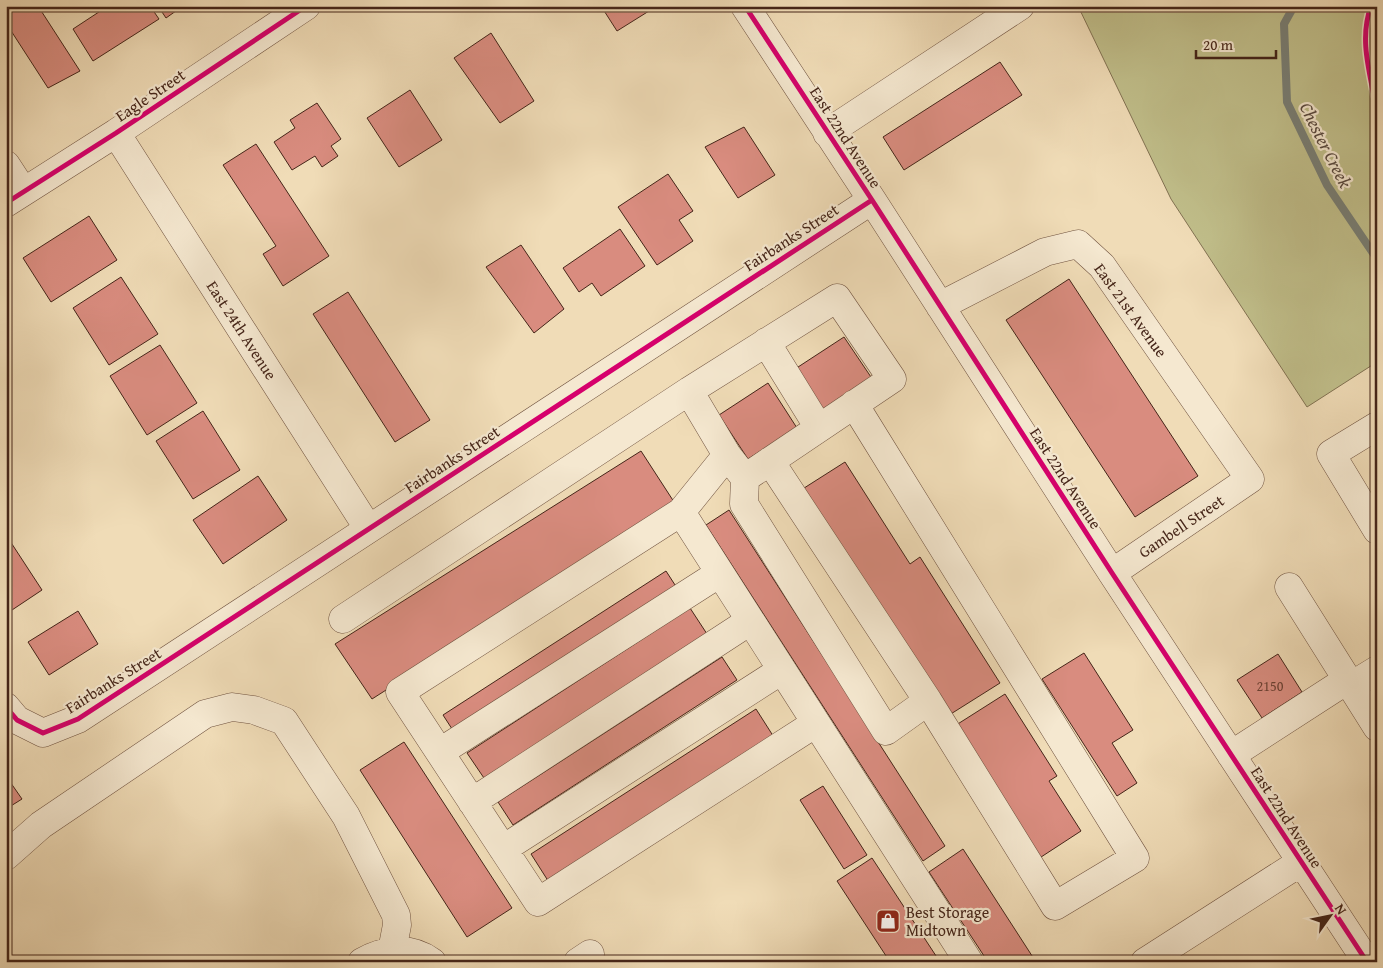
<svg xmlns="http://www.w3.org/2000/svg" width="1383" height="968" font-family="'Gentium Book Plus',serif">
	<style>
		.green { fill: #c0be8a; stroke: #827252 }
		.lines { fill: none; stroke-linecap: round; stroke-linejoin: round }
		.stream { stroke: #797f75; stroke-width: 8 }
		.building { fill: #d98c7f; stroke: #452519 }
		.minor-casing { stroke: #705340; stroke-width: 29 }
		.minor { stroke: #f5e8d0; stroke-width: 28 }
		.cycleway-casing { stroke: #f5e8d0; stroke-width: 8 }
		.cycleway { stroke: #d6006c; stroke-width: 5 }
		.labels { text-anchor: middle; dominant-baseline: central; stroke-width: 4.5; stroke-linejoin: round; paint-order: stroke }
		.number-label { font-size: 14px; fill: #6a3f32 }
		.street-label { font-size: 16px; fill: #452519; stroke: #f5e8d0 }
		.poi-label { font-size: 16px; fill: #452519; stroke: #f5e8d0; text-anchor: start }
		.water-label { font-size: 18px; font-style: italic; fill: #5a4a40; stroke: #f5e8d0 }
	</style>
	<rect width="100%" height="100%" fill="#f0dcb7"/>
	<filter id="stains"><feTurbulence type="fractalNoise" baseFrequency=".004" numOctaves="4"/><feColorMatrix values="0 0 0 0 .2 0 0 0 0 .09 0 0 0 0 .02 0 0 0 .5 -.17"/></filter>
	<radialGradient id="worn" r=".72"><stop offset=".6" stop-color="#630" stop-opacity="0"/><stop offset="1" stop-color="#630" stop-opacity=".3"/></radialGradient>
	<path class="green" d="M1078,6H1377V362L1307,407L1171,199Z"/>
	<g class="lines">
		<path class="stream" d="M1294,6L1284,24L1287,102L1327,185L1377,259"/>
	</g>
	<path class="building" d="M6,6H38L80,71L48,88L6,23Z
		M108,6H150L159,19L93,61L73,29Z
		M158,6H183L166,18Z
		M601,6H657L617,31Z
		M491,33L534,101L500,123L454,58Z
		M1000,62L1022,95L904,170L883,137Z
		M410,90L442,140L399,167L367,118Z
		M317,103L341,139L331,146L338,156L322,167L315,156L292,170L274,142L295,128L290,120Z
		M744,127L775,175L738,198L705,147Z
		M256,144L329,256L283,286L263,254L276,246L223,165Z
		M668,174L693,211L679,220L693,241L657,265L618,207Z
		M89,216L117,260L51,302L23,258Z
		M620,229L645,266L601,296L592,283L579,292L563,268Z
		M521,245L564,309L534,333L486,267Z
		M121,277L158,334L109,365L73,308Z
		M1069,279L1198,476L1135,517L1006,320Z
		M348,292L430,420L395,442L313,314Z
		M844,337L873,380L823,412L795,369Z
		M160,345L197,403L147,435L110,376Z
		M768,383L797,428L748,459L719,415Z
		M203,411L240,470L193,499L156,441Z
		M641,451L676,505L372,699L335,644Z
		M845,462L910,564L920,557L1000,683L946,717L801,490Z
		M258,476L287,520L223,564L193,520Z
		M729,510L945,846L923,861L706,525Z
		M10,541L42,590L6,614V543Z
		M666,571L677,588L454,732L443,715Z
		M690,608L709,637L486,781L467,753Z
		M78,611L98,644L49,675L28,642Z
		M1084,653L1133,730L1112,743L1137,783L1117,796L1042,679Z
		M1278,654L1302,692L1262,718L1237,680Z
		M722,657L737,680L513,825L498,802Z
		M1005,694L1057,776L1049,781L1081,831L1038,859L953,727Z
		M756,709L777,742L552,887L531,854Z
		M404,742L512,908L467,937L360,770Z
		M6,776L22,799L6,809Z
		M823,786L867,855L844,869L800,800Z
		M963,849L1036,962H988L929,872Z
		M872,858L940,962H890L837,881Z"/>
	<g class="lines">
		<g class="minor-casing">
			<path id="minor" d="M745,6L872,200L1112,573L1367,962
				M116,133L368,528
				M827,133L1020,6
				M6,165L23,191
				M6,203L116,133L306,6
				M940,306L1045,252L1078,244L1102,266L1250,479L1112,573
				M766,342L819,428
				M1377,426L1331,454L1377,530
				M770,461L928,701L1055,906L1135,858L854,404
				M745,478L744,504L886,731L928,701
				M681,512L727,455L689,391L837,298L892,379L745,478L727,455
				M1289,587L1377,727
				M343,619L689,391
				M1351,686L1377,670
				M6,707L17,720L43,733L78,719L872,200
				M816,723L538,902L400,692L681,512L969,962
				M440,752L720,573
				M1231,755L1347,680
				M472,802L750,621
				M503,849L782,670
				M6,856L41,825L205,714L232,707L254,710L284,721L346,816L396,915L397,925L392,951
				M362,962C384,949 410,946 432,962
				M578,962L590,954
				M1145,962L1301,862"/>
		</g>
		<use href="#minor" class="minor"/>
		<g class="cycleway-casing">
			<path id="cycleway" d="M745,6L872,200L1112,573L1367,962
				M1371,6C1360,36 1368,66 1374,96L1377,102
				M6,203L116,133L306,6
				M6,707L17,720L43,733L78,719L872,200"/>
		</g>
		<use href="#cycleway" class="cycleway"/>
	</g>
	<defs>
		<g id="shop-square" transform="scale(1.25)"><rect x="-9" y="-9" width="18" height="18" rx="4" fill="#8f2418" stroke="#f5e8d0"/><path d="M-5-2.5h2.3a2.7 3.5 0 0 1 5.4 0H5L5.5 6h-11ZM-1.5-2.5h3a1.5 2.3 0 0 0-3 0Z" fill="#fff"/></g>
	</defs>
	<g fill-rule="evenodd">
		<use href="#shop-square" x="888" y="921"/>
	</g>
	<g class="labels">
		<g class="number-label">
			<text x="1270" y="686">2150</text>
		</g>
		<g class="street-label">
			<text transform="translate(150 95) rotate(-34)">Eagle Street</text>
			<text transform="translate(846 137) rotate(57)">East 22nd Avenue</text>
			<text transform="translate(791 237) rotate(-33)">Fairbanks Street</text>
			<text transform="translate(1131 310) rotate(54)">East 21st Avenue</text>
			<text transform="translate(242 330) rotate(57)">East 24th Avenue</text>
			<text transform="translate(452 459) rotate(-33)">Fairbanks Street</text>
			<text transform="translate(1066 478) rotate(57)">East 22nd Avenue</text>
			<text transform="translate(1181 526) rotate(-34)">Gambell Street</text>
			<text transform="translate(113 680) rotate(-32)">Fairbanks Street</text>
			<text transform="translate(1287 817) rotate(57)">East 22nd Avenue</text>
		</g>
		<g class="poi-label">
			<text x="906" y="912">Best Storage<tspan x="906" dy="18">Midtown</tspan></text>
		</g>
		<g class="water-label">
			<text transform="translate(1326 145) rotate(63)">Chester Creek</text>
		</g>
	</g>
	<rect width="1383" height="968" fill="none" stroke="#f0dcb7" stroke-width="25"/>
	<rect x="8" y="8" width="1368" height="953" fill="none" stroke="#452519" stroke-width="2.5"/>
	<rect x="12" y="12" width="1358" height="943" fill="none" stroke="#452519"/>
	<g transform="translate(1330 916) rotate(57)" stroke="#f5e8d0" stroke-width="4" paint-order="stroke">
	<path d="M0-4L9 19L0 12L-9 19Z" fill="#452519"/>
	<text y="-8" font-size="14" font-weight="bold" text-anchor="middle" fill="#452519">N</text>
	</g>
	<path d="M1196 50v8h80v-8" fill="none" stroke="#452519" stroke-width="2.5"/>
	<text x="1203" y="50" font-size="15" fill="#452519" stroke="#f5e8d0" stroke-width="4" paint-order="stroke">20 m</text>
	<rect width="100%" height="100%" filter="url(#stains)"/>
	<rect width="100%" height="100%" fill="url(#worn)"/>
</svg>
